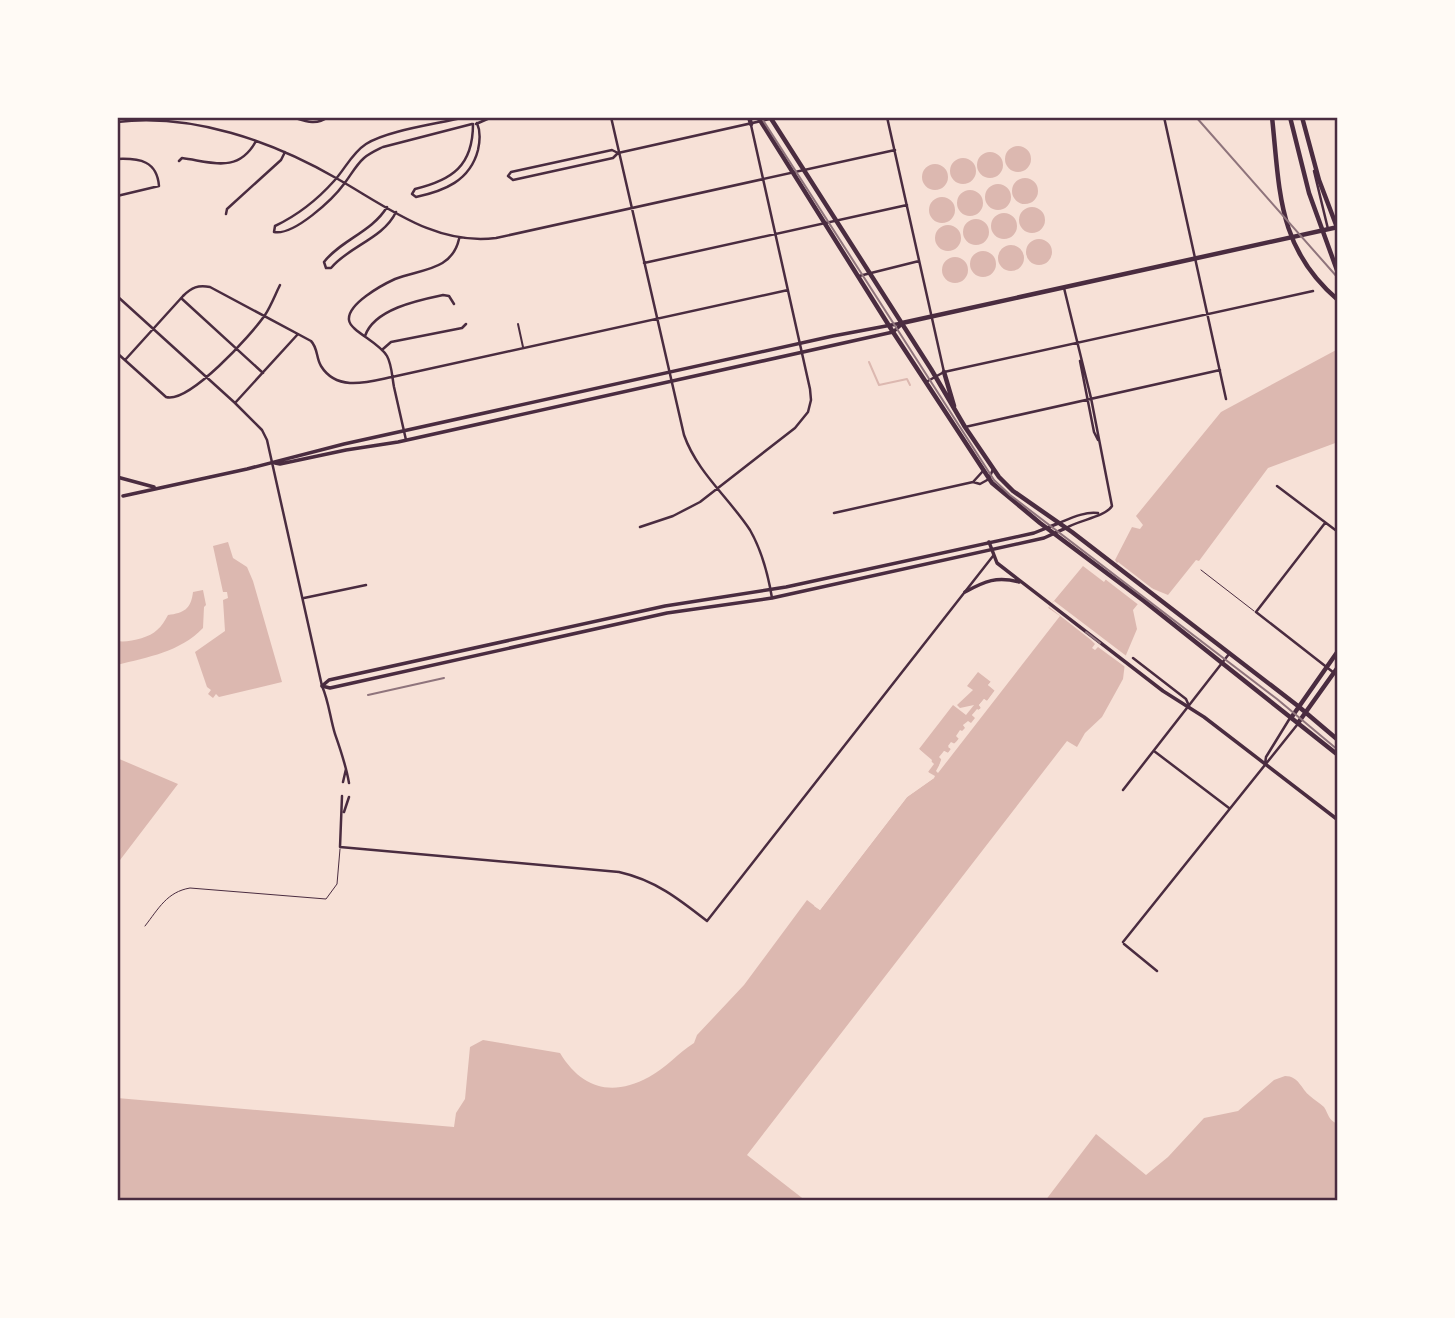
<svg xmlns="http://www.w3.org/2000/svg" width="1455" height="1318" font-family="Merriweather,serif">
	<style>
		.water { fill: #dcb8b0 }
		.pier { fill: #f7e1d7 }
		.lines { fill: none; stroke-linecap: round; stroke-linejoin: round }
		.stream { stroke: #dcb8b0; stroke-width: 2 }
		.service { stroke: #4a2c40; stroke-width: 1 }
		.pedestrian { stroke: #4a2c40; stroke-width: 2 }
		.minor { stroke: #4a2c40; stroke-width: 2.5 }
		.tertiary { stroke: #4a2c40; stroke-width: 3.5 }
		.secondary { stroke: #4a2c40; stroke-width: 3.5 }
		.primary { stroke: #4a2c40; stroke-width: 4.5 }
		.motorway { stroke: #4a2c40; stroke-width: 4.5 }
		.tram { stroke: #8f747c; stroke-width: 2 }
		.rail { stroke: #8f747c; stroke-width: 2 }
		.neatline { fill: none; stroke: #4a2c40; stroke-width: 2.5 }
	</style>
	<rect width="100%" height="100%" fill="#f7e1d7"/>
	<path class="water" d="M1005 159a13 13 0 1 1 26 0a13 13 0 1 1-26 0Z
		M977 165a13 13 0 1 1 26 0a13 13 0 1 1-26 0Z
		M950 171a13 13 0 1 1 26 0a13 13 0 1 1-26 0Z
		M922 177a13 13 0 1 1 26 0a13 13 0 1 1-26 0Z
		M1012 191a13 13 0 1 1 26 0a13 13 0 1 1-26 0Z
		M985 197a13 13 0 1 1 26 0a13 13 0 1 1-26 0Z
		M957 203a13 13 0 1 1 26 0a13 13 0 1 1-26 0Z
		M929 210a13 13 0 1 1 26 0a13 13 0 1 1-26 0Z
		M1019 220a13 13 0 1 1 26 0a13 13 0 1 1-26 0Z
		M991 226a13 13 0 1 1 26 0a13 13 0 1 1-26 0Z
		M963 232a13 13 0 1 1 26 0a13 13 0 1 1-26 0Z
		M935 238a13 13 0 1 1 26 0a13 13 0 1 1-26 0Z
		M1026 252a13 13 0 1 1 26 0a13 13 0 1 1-26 0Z
		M998 258a13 13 0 1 1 26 0a13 13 0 1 1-26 0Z
		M970 264a13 13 0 1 1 26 0a13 13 0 1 1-26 0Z
		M942 270a13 13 0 1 1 26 0a13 13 0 1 1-26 0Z
		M1338,349V442L1268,468L1199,561L1196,560L1168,595L1151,588L1133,610L1137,629L1126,655L1123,679L1102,717L1085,733L1077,747L1067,741L747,1155L806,1201H117V1098L454,1127L456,1113L465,1099L470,1047L483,1040L560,1053C582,1089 612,1097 649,1077C666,1068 678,1053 694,1043L697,1035L744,985L807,900L820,910L907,797L934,778L928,772L932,760L919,749L953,705L966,715L974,705L960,708L957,705L973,690L967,686L978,672L991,682L988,685L995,690L987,701L984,699L979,705L981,708L972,715L976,718L971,724L963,725L966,727C960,735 959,743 948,747L951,749L948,753L944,751L939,766L1059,616L1048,608L1083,566L1104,582L1117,563L1115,560L1132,527L1140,529L1143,525L1136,516L1221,412Z
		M228,542L233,558L247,567L253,581L282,682L219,697L216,694L213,698L208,694L211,690L207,687L195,652L225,631L223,600L228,598L227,592H223L213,546Z
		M203,590L206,605L204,607L203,628C180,652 148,657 117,665V641C128,643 149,638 157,630C162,626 165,620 168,615C184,613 191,609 193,592Z
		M117,758L178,784L117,864Z
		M1285,1076C1299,1076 1301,1089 1310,1096C1314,1100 1320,1103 1324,1107C1329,1115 1328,1120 1338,1124V1201H1045L1096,1134L1146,1175L1168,1157L1204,1118L1238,1111L1274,1080Z"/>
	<path class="pier" d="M1118,562L1153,589L1140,606L1105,579Z
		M1054,601L1129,658L1128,669L1098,647L1095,650L1092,648L1095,644L1091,640L1049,607Z
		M1048,608L1060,616L938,773L936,771L942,760L939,757L944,751L948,753L951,749L948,746L951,742L955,744L959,739L956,736L960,730L962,731L965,728L963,725L968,721L971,723L975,718L972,715L977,709L979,710L981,708L979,705L984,699L987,701L995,691L988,685L993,679V684L998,690L1055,617L1046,611Z
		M919,749L934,764L928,772L935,776L934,778L907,797L820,910L814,906L816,903L819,905L905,795L929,777L925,772L929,765L916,751Z"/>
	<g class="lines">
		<path class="stream" d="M869,362L879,385L907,379L910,385"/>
		<path class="service" d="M1201,570L1254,611
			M145,926C159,908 167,892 190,888L326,899L337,884L340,849"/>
		<path class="pedestrian" d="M518,324L523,347"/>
		<path class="minor" d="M292,117C305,121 316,126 328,117
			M611,117L684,435C697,472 729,498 750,530C762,551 768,574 772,598
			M887,117L944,372
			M1164,117L1226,399
			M471,118L465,117C438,124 388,130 366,144C352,153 345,169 334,181C317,200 298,215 275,226L274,232C294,236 333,199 344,184C351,175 356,165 364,158C370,153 377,150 383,147L472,124
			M1302,119L1311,117
			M117,122C192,113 272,141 336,178C386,206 435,246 496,238L895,150
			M476,124L492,117
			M117,159C140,158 157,161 159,186L117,196
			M179,161L182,158C212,162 238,174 256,141
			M1314,171L1328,229
			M508,176L513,180L613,158L618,153L779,117
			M508,176L511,172L612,150L618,153
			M412,194L416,197C444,191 470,181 478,150C480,141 481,132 477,123
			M412,194L415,189C452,180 473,166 473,124
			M387,207C372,232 341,240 324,262L326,268H331C349,246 383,239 396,212
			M226,214L227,209L281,160L285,152
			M644,263L907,205
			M859,276L919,261
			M1064,288L1091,398L1112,506C1105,517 1079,520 1066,528
			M117,296L235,403L262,430L267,440L322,686C329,702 330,718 335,734C341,751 346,765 349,783
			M181,298L263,373
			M365,336C374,309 419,300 443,295L449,296L454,304
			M383,349L391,342L462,328L466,324
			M117,353L166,397C189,404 252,334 265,315C271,306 275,295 280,285
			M125,360L183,296C192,287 198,285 210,287L311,341C318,348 316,358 321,366C337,392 368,382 392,377L788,290
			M1080,361L1094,432L1098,440
			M926,382L944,372L1313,291
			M235,403L298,334
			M965,427L1220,370
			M406,440C402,423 398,405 394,387C392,377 392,365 387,356C379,342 350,331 349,320C347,304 382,285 395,279C420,269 452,271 459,239
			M973,482L983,471
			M1277,486L1338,532
			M834,513L973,482L980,484L989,479L993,469
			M1059,523C1071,518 1086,511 1098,513
			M1325,523L1256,612L1338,676
			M640,527L673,516L700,502L795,428L808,412L811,400L810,389L751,125
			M304,598L366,585
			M1133,658L1186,699L1189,706
			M1154,751L1229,808
			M1265,764L1266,757L1290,718
			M343,782L346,769
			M1123,790L1229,654
			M342,796L340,847L619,872C655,880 679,899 707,921L993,556
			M344,812L349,797
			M1123,942L1297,725
			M1124,944L1157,971"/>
		<path class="tertiary" d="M989,542L997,563L1163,691L1204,717L1338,820
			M965,592C985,581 997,576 1019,582"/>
		<path class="secondary" d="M275,463L280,464L346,450L398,442L893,332L901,325
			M117,477L154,487
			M123,496L247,469L344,444L833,336L902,323
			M322,686L330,688L667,613L772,598L1044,538L1066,528
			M322,686L329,680L665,606L786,587L1034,533L1059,523"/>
		<path class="primary" d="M749,117L751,124
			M758,117L893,332L992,483L1040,523L1144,601L1338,755
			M770,117L931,369L965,427L999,477L1013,491L1072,532L1298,706L1338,740
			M902,323L1338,227
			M944,372L954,406
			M1291,718L1338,651
			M1298,723L1338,667"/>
		<path class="motorway" d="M1272,117C1280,191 1277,248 1338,300
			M1290,117L1309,193L1338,273
			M1302,117L1319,180L1338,230"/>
		<path class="tram" d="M761,117L994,480L1010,495L1277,699L1338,750"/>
		<path class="rail" d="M1196,117L1338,278
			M1086,632L1100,643
			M368,695L444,678"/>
	</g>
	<rect width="1455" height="1318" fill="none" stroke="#fffaf5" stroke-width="238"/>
	<rect x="119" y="119" width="1217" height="1080" class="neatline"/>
</svg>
